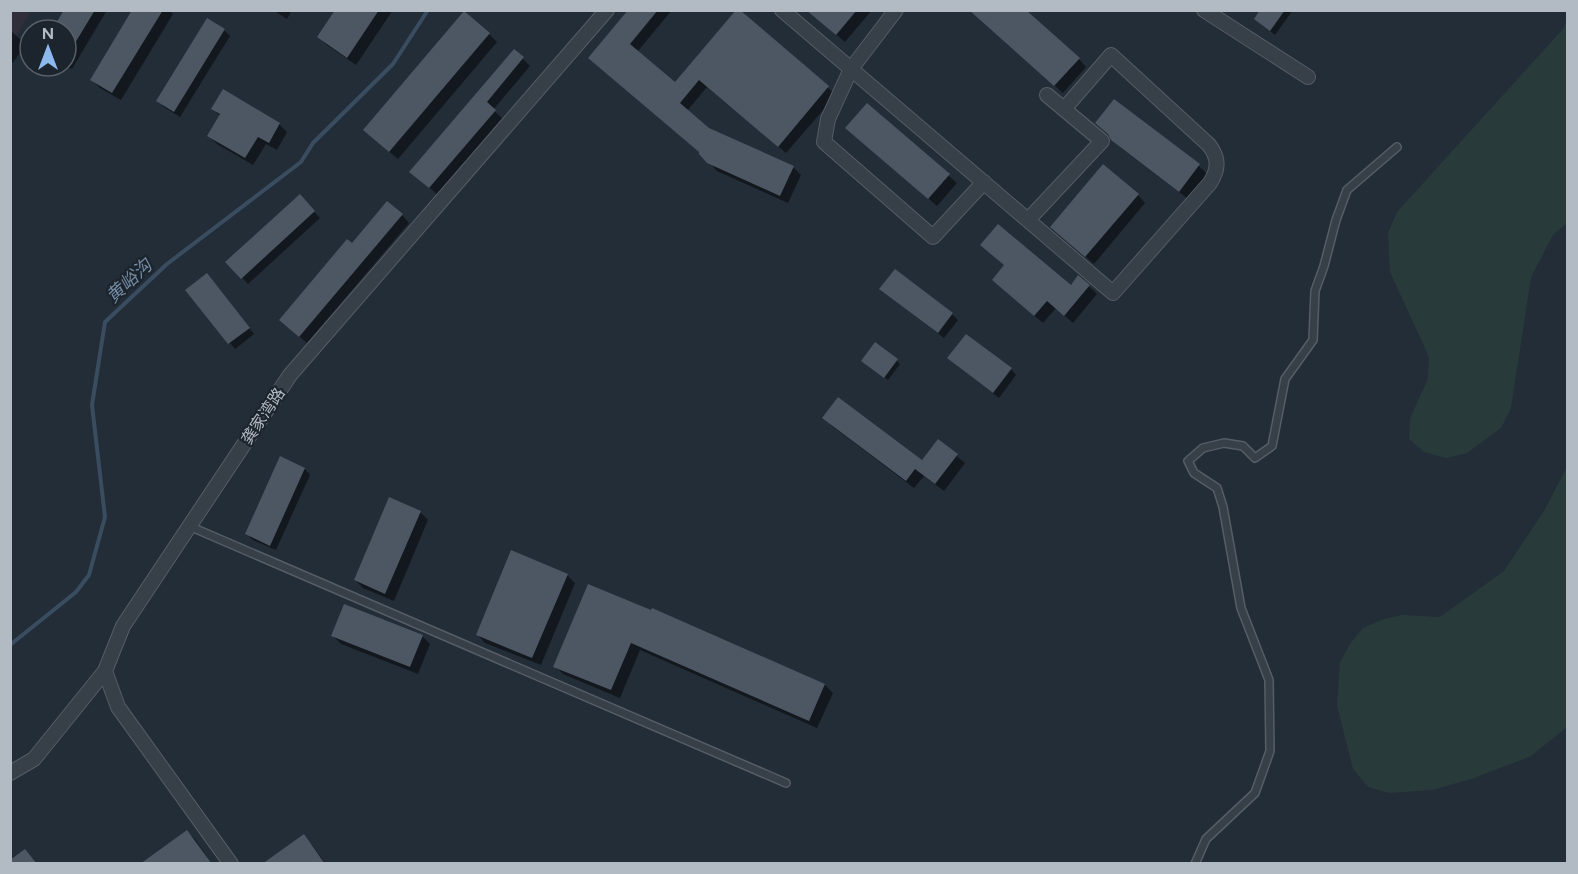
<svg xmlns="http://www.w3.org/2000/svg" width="1578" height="874" font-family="Figtree,'Noto Sans SC',sans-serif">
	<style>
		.medical { fill: #2f2e3a }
		.green { fill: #283b3a }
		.shadow { fill: #0007 }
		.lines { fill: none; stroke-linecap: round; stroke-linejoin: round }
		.stream { stroke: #3a4c5f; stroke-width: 4 }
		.building { fill: #4c5763 }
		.service-casing { stroke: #555d66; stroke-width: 10 }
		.minor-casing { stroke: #555d66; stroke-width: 16 }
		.service { stroke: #373f48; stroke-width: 7 }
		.minor { stroke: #373f48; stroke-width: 14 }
		.labels { text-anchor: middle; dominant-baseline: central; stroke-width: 4.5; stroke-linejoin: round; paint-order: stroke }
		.street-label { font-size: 16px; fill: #b2bac4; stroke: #1c242d }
		.water-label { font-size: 18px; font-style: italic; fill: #758ca5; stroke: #1c242d }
	</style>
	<rect width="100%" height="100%" fill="#232d37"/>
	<path class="medical" d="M11,10L31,11L11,45L10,11Z"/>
	<path class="green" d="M1567,19V223L1553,235L1531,277L1511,408L1501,428L1467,453L1446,458L1424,452L1409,439L1410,418L1428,379L1429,357L1390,272L1388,233L1397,212L1563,29Z
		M1567,467V727L1531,756L1474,778L1432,790L1389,793L1368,787L1353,769L1337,706L1340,662L1350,644L1363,628L1384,619L1402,615L1440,617L1504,571L1544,511Z"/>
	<path class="shadow" d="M66,10H107L72,69L66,66V30H54Z
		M134,10H169L173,14L121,100L100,88L92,80Z
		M273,10H292L287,19Z
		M337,10H393L356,65L327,45L319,37Z
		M630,10H672L637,52L675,84L738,11L836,95L786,153L707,87L687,111L708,129L793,167L801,175L788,203L717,171L701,153L597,65Z
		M807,10H872L845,42Z
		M1262,10H1293L1275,35L1256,19Z
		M982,21L1079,59L1086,67L1063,93Z
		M10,30L25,44L13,63L10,62Z
		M224,30L230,36L180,117L164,107L158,101Z
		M489,34L497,42L398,159L373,138Z
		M515,51L530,66L493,110L502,118L437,194L419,179Z
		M223,91L279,124L287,132L277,150L266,144L253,165L217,144L209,136L220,116L213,109Z
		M1114,101L1199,166L1207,174L1188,199L1121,148L1112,140Z
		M867,105L957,183L937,206L855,135Z
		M1138,195L1145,203L1094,264L1060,235Z
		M300,196L320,218L248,284L228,262Z
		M402,215L409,223L307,343L288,327L352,246Z
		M1079,277L1097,294L1073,323L1056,308L1043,323L1002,288L1071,287Z
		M212,281L254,334L235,349L187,290Z
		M887,294L952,314L958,320L944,338Z
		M897,361L900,364L888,380L867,364Z
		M955,364L1011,369L1016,375L999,398Z
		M824,418L922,462L938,441L965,463L944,491L924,476L914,488L832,426Z
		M305,469L310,475L276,550L253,540L247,534Z
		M420,512L428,520L394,601L363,588L355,580Z
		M567,575L575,583L541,665L485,643L477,634Z
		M652,610L825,685L833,693L817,728L640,650L620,698L563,674L555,666L652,612Z
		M333,636H422L430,644L418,674L341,644Z
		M187,832L195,839L212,864H142Z
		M303,836L311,844L326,864H264Z"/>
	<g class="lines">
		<path class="stream" d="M10,645L76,592L89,575L105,517L92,405L105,322L167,264L301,162L313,143L393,64L428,10"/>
	</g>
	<path class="building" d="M64,10H95L66,58V30H52Z
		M132,10H163L112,93L90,80Z
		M335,10H379L347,58L317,37Z
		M628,10H658L630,44L675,82L736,10H740L829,86L778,147L699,80L680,103L709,128L794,166L780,196L707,163L699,154V152L588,58Z
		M806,10H857L836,35Z
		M969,10H1026L1080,58L1054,86Z
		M1260,10H1285L1270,31L1254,19Z
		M464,11L490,33L389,152L363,130Z
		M207,18L225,29L174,112L156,101Z
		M514,49L524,57L487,102L496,110L429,188L409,172Z
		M223,89L280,123L269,143L258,137L245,158L207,136L220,114L211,109Z
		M1114,99L1200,164L1179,192L1111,140L1108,134L1095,123Z
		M867,103L950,174L928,199L845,128Z
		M1103,164L1139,194L1085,257L1050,227Z
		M300,194L315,211L241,279L225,262Z
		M387,201L403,214L299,337L279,320L347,239L352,243Z
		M998,224L1071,285L1078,275L1090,285L1064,316L1047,301L1034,316L992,280L1004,265L980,245Z
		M895,269L953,313L938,333L879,289Z
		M207,273L250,328L228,344L185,290Z
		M966,334L1012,368L993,393L947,358Z
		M875,342L898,359L884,378L861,361Z
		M838,397L922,460L938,439L958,454L935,484L915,469L906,481L822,418Z
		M280,456L305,468L270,546L245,534Z
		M389,497L421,511L385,594L354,580Z
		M511,550L568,574L532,658L476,635Z
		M588,584L651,610L652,608L825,684L809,721L631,643L611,690L553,667Z
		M344,604L423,635L410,667L331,636Z
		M187,830L212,864H140Z
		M304,834L325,864H262Z
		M25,849L37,864H10V860Z"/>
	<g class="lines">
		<g class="service-casing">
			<path id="service" d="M189,526L786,783
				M1195,864L1206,839L1255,793L1270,751L1269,680L1241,608L1223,507L1217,488L1194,473L1188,461L1203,448L1224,443L1243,446L1255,458L1272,446L1285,379L1313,340L1315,291L1324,266L1336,220L1347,190L1397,147"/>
		</g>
		<g class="minor-casing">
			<path id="minor" d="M782,10L1113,293L1210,183C1219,169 1219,158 1209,145L1111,55L1064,109
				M896,10L851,69L828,119L824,142L933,237L984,182
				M1204,10L1308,77
				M1028,220L1102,141L1047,95
				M10,773L34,759L105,671
				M231,864L118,707L105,671L123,626L290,375L607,10"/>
		</g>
		<use href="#service" class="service"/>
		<use href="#minor" class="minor"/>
	</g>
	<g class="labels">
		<g class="street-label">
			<text transform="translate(263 416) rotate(-56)">龚家湾路</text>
		</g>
		<g class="water-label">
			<text transform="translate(129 281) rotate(-43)">黄峪沟</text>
		</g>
	</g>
	<rect width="1578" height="874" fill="none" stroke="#b2bac4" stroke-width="24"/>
	<g transform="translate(48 48)"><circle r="28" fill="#1c242d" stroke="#586069" stroke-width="1.5"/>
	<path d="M0-4.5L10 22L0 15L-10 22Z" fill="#8db8ee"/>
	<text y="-9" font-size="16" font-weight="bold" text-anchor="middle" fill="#b2bac4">N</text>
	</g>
</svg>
